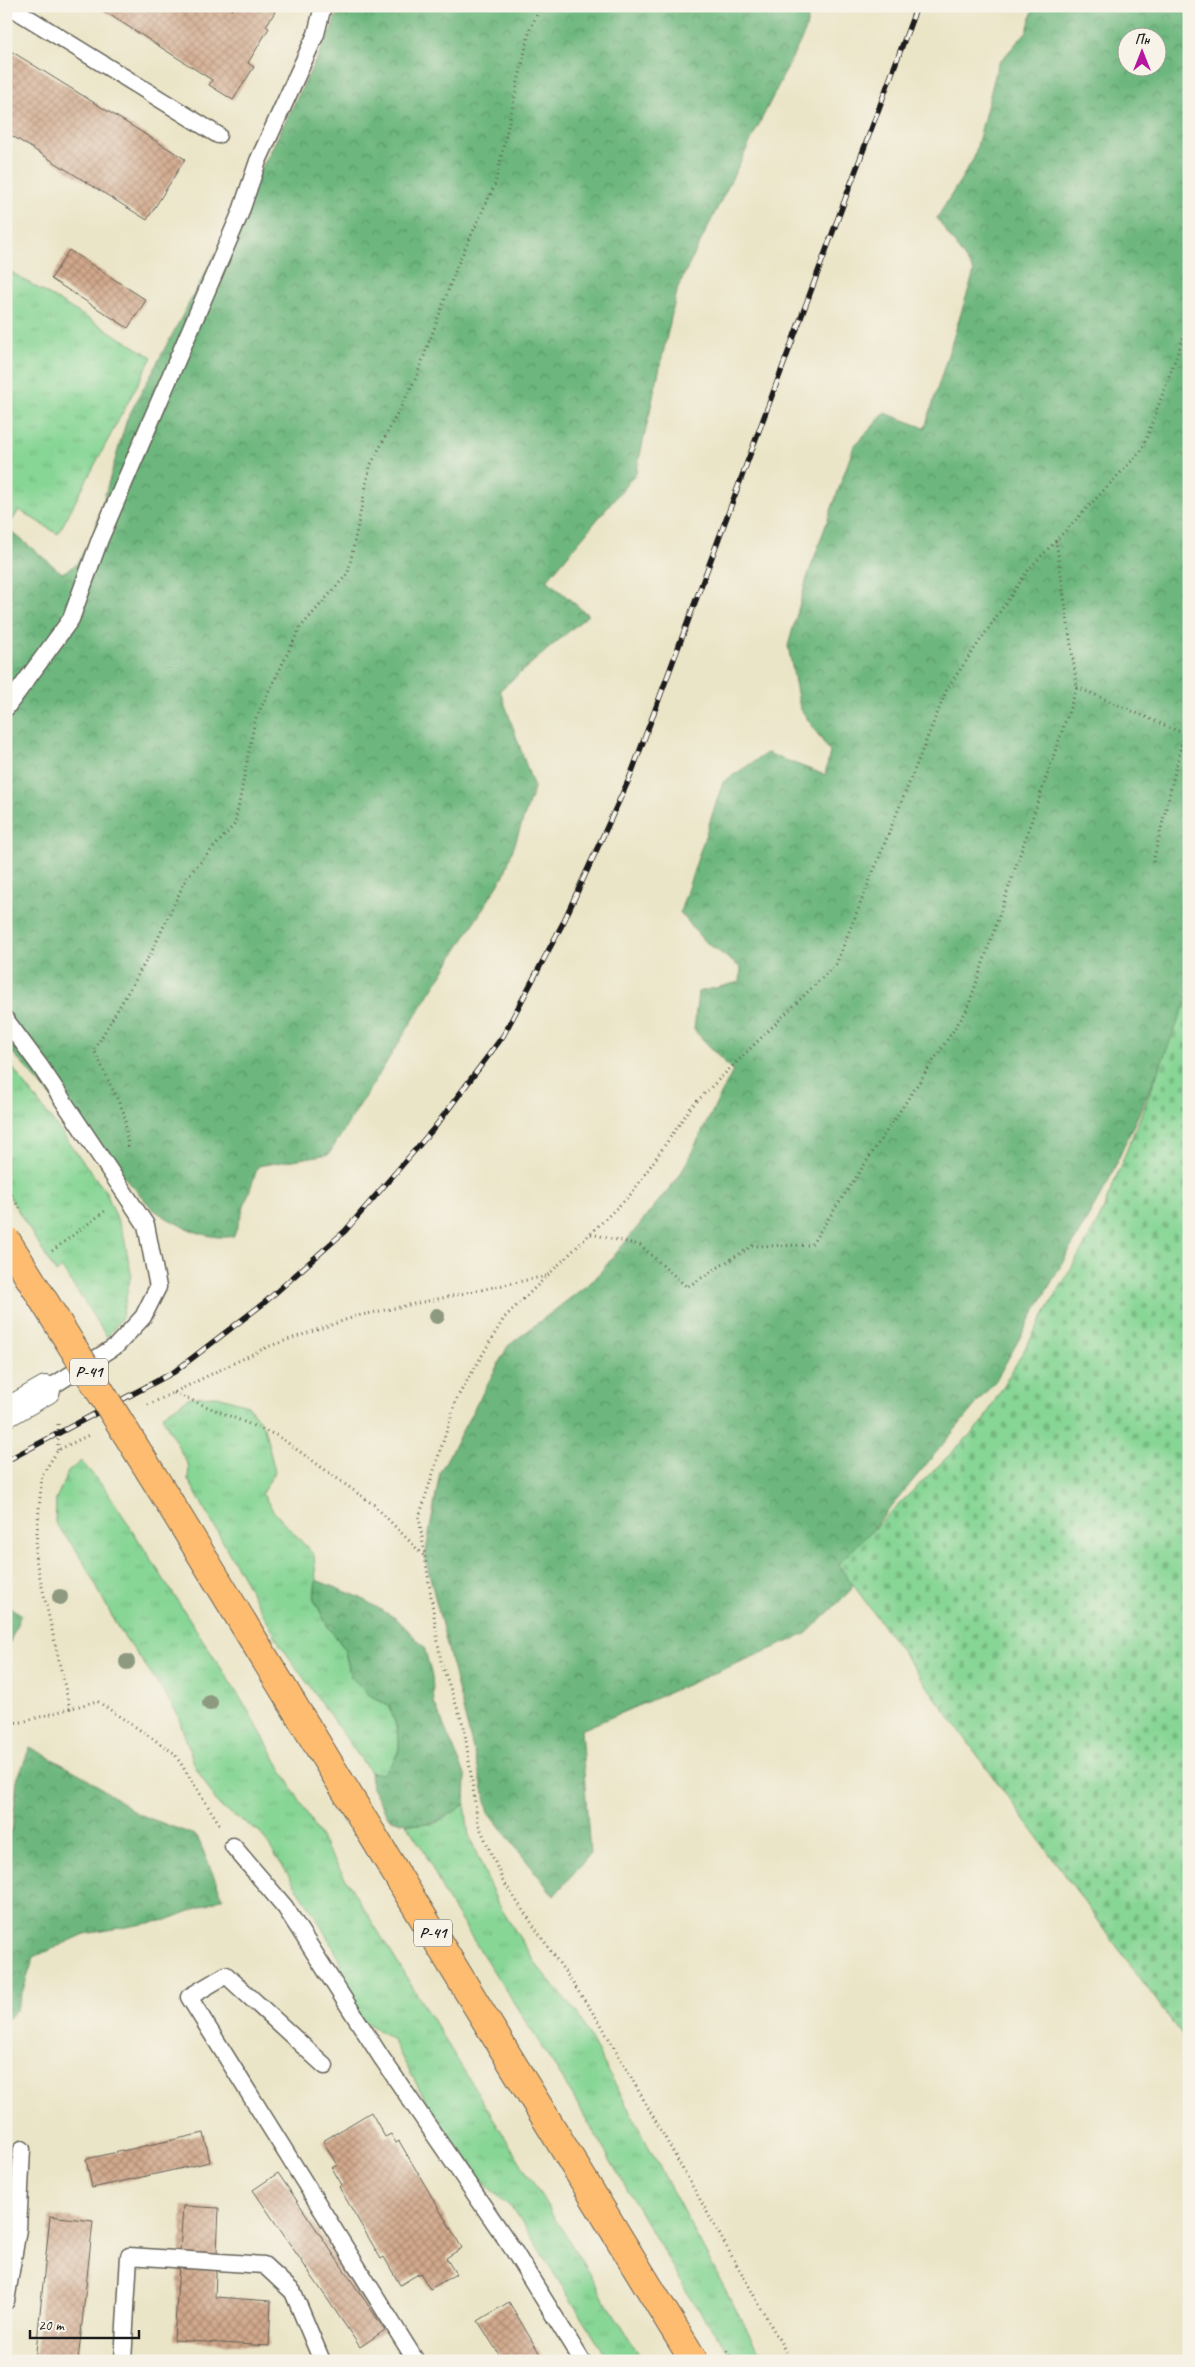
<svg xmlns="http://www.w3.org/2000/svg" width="1195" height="2367" font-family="Caveat,sans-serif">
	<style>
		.grass { fill: url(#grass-tufts); stroke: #527958 }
		.forest { fill: url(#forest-crowns); stroke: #446a4d; fill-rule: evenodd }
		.cemetery { fill: url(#cemetery-stones); stroke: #527958 }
		.building { fill: url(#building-cross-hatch) }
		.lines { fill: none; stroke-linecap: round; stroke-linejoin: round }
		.service-casing { stroke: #646258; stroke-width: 19 }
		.minor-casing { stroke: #646258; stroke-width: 30 }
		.primary-casing { stroke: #646258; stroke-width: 30 }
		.path { stroke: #646258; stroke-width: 3; stroke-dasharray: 1 4; stroke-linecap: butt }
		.service { stroke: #fff; stroke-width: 16 }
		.minor { stroke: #fff; stroke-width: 28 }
		.primary { stroke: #fdbc6f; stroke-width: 28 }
		.rail-casing { stroke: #1c1c1c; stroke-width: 5.5 }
		.rail { stroke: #f7f3e8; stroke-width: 4; stroke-dasharray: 11; stroke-linecap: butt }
		.primary-bridge-casing { stroke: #646258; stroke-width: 30; stroke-linecap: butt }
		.primary-bridge { stroke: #fdbc6f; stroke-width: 28 }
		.tree { fill: #8e9a80 }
		.labels { text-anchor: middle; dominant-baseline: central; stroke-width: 4; stroke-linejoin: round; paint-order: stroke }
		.shield { fill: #f7f3e8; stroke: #5e5c59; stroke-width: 1 }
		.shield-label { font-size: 16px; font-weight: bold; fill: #1c1c1c }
	</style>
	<defs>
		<pattern id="grass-tufts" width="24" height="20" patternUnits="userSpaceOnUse" patternTransform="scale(1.25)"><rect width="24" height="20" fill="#87d695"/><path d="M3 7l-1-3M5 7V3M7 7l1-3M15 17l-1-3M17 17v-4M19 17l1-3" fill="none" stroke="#74b780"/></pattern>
		<pattern id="forest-crowns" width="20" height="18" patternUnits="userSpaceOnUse" patternTransform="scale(1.25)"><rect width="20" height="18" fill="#6db77e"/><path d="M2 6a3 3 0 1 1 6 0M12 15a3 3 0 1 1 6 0" fill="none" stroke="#599466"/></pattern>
		<pattern id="cemetery-stones" width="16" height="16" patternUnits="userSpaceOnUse" patternTransform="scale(1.25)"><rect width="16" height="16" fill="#87d695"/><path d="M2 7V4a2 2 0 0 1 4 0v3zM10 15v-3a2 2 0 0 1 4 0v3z" fill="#74b780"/></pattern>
		<pattern id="building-cross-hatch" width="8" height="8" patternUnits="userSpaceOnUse" patternTransform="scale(1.25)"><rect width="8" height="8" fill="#d2a98c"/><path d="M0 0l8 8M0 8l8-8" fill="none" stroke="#aa8972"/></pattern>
	</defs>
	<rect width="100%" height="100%" fill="#f7f3e8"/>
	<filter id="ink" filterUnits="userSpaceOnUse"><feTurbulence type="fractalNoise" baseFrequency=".02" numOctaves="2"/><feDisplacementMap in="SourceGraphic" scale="10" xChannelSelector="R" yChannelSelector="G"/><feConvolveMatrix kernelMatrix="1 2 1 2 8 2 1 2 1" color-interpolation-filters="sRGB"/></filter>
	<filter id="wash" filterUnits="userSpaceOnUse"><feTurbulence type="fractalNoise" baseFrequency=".0096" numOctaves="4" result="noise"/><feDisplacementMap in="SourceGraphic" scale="20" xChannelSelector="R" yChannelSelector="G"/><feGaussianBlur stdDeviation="1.12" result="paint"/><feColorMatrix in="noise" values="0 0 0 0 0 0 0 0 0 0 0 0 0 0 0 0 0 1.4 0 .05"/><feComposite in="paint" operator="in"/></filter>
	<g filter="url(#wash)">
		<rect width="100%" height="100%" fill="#ebe5c8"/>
		<path class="grass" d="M6,269L152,357L58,534L19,510L6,530Z
			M6,1059L106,1192L124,1236L131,1274L122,1317L107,1337L62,1268L56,1273L6,1191Z
			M217,1396L248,1405L264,1427L275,1472L262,1493L274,1512L314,1555L316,1580L314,1599L327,1625L344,1648L351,1677L368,1694L390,1707C399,1737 408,1750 382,1774L370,1772L281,1646L188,1479L189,1467L162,1416L190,1397Z
			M81,1461L107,1491L246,1707L326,1847L643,2361H609L515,2211L488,2187L434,2115L391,2038L360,2019L344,1991L339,1958L313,1912L260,1832L219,1806L195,1766L177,1713L153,1676L118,1628L80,1555L55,1523L56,1499L68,1472Z
			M465,1804L469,1836L497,1902L538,1967L577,2013L755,2345L766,2361H735L690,2297L564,2081L447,1899L424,1851L406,1824H434Z"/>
		<path class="forest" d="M340,6H811L805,32L678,287L636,473L547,580L588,615L500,690L534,788L504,875L329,1154L258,1166L234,1236C209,1242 174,1224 153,1209L16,1057L6,1043V527L62,573L76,565L93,536L127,419L267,158L331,30Z
			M1034,6H1189V1002L1107,1184L996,1380L858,1547L851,1590L806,1634L581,1730L590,1854L554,1896L489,1813L425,1557L440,1472L508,1346L595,1279L680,1175L733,1071L694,1030L698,992L740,982L741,968L703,940L680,912L723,782L767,753L825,775L830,752L800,708L788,646L807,578L854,446L885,413L925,428L974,272L937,218L974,158L998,64L1027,31ZM1128,38H1158V68H1128Z
			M316,1580L359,1597L397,1619L424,1647L432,1676L434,1703L466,1777L465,1804C437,1825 423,1830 389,1818L372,1788L370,1772L382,1774C408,1751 399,1737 390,1707L368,1694L351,1677L344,1648L327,1625L314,1599Z
			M6,1605L21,1614L6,1652Z
			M30,1747L87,1778L138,1814L197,1836L223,1898L167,1920L85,1934L34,1957L16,2011L6,2020V1835L12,1831L17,1780Z"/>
		<path class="cemetery" d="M1189,994V2045L838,1564L982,1423L1099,1220Z"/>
		<g id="blocks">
			<path class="building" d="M96,6H228L233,10L235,6H266L275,12L266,26L269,28L248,63L254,67L233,100L209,85L212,80Z
				M6,48L185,159L147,220L6,132Z
				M69,250L146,300L128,328L51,279Z
				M371,2112L385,2137L391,2134L396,2143L399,2141L462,2248L446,2258L456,2274L430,2289L420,2273L400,2285L384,2257L381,2259L339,2187L342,2185L332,2168L337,2165L323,2141Z
				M204,2133L210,2162L92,2188L86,2159Z
				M278,2173L385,2330L360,2347L253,2190Z
				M183,2206L219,2208L215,2297L271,2301L269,2346L174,2340Z
				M50,2216L93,2221L78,2361H35Z
				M509,2302L544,2361H503L478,2321Z"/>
		</g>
	</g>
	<g filter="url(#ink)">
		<use href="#blocks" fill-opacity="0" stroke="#646258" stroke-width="1"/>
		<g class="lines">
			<g class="service-casing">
				<path id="service" d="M9,6L218,135
					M6,708L71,619L100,539L240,214L258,161L316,34L323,6
					M6,1020L40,1066L146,1225L158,1287L143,1317L116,1346L46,1390
					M233,1846L285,1907L381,2057L514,2251L582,2361
					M325,2066L226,1975L189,1997L416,2361
					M6,2301L18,2229L22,2149
					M123,2361L129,2256L264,2265L293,2292L322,2361"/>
			</g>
			<g class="minor-casing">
				<path id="minor" d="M6,1413L46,1390"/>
			</g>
			<g class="primary-casing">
				<path id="primary" d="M171,1505L694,2361"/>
			</g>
			<path class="path" d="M1077,687L1189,736
				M1153,862L1184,734
				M128,1147L124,1113L94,1050L152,951L187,877L235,824L255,720L300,628L348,573L370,466L416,378L457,266L495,184L530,29L541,6
				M6,1186L21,1211
				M591,1234L640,1245L687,1287L752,1246L811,1245L967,1010L1077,687L1056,540
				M52,1251L105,1211
				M174,1393L278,1436L374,1505L425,1557
				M148,1405L267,1347L357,1316L546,1276
				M58,1450V1421
				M70,1709L35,1556L42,1475L58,1450L89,1435
				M6,1723L22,1722L97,1701L174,1753L220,1825
				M727,2351L733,2361
				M791,2361L602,2026L503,1881L478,1823L464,1727L441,1662L419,1517L457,1398L504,1318L632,1193L691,1107L836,964L947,689L1029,569L1142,450L1189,322"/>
			<use href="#service" class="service"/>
			<use href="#minor" class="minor"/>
			<use href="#primary" class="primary"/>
			<g class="rail-casing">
				<path id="rail" d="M6,1461L174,1372L264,1303L345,1231L435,1127L503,1036L563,923L630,777L917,6"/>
			</g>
			<use href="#rail" class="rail"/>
			<g class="primary-bridge-casing">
				<path id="primary-bridge" d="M6,1240L171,1505"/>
			</g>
			<use href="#primary-bridge" class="primary-bridge"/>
		</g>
		<g class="tree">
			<circle cx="437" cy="1316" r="8"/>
			<circle cx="60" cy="1597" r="8"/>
			<circle cx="127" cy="1662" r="8"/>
			<circle cx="210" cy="1703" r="8"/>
		</g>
	</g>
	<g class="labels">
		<g class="shield">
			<rect x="70" y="1358.5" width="38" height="27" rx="4"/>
			<rect x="414" y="1919.5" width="38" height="27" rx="4"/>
		</g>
		<g class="shield-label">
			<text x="89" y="1372">Р-41</text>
			<text x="433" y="1933">Р-41</text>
		</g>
	</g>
	<rect width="1195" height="2367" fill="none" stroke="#f7f3e8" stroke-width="25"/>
	<g transform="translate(1142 52)"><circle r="24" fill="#f7f3e8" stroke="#9f9d96"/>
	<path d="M0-4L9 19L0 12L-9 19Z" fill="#b5179e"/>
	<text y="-8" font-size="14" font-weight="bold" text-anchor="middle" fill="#1c1c1c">Пн</text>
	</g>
	<path d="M30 2330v8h109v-8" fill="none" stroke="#1c1c1c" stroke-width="2.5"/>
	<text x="38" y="2330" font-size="15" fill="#1c1c1c" stroke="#f7f3e8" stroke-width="4" paint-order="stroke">20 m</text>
</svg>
